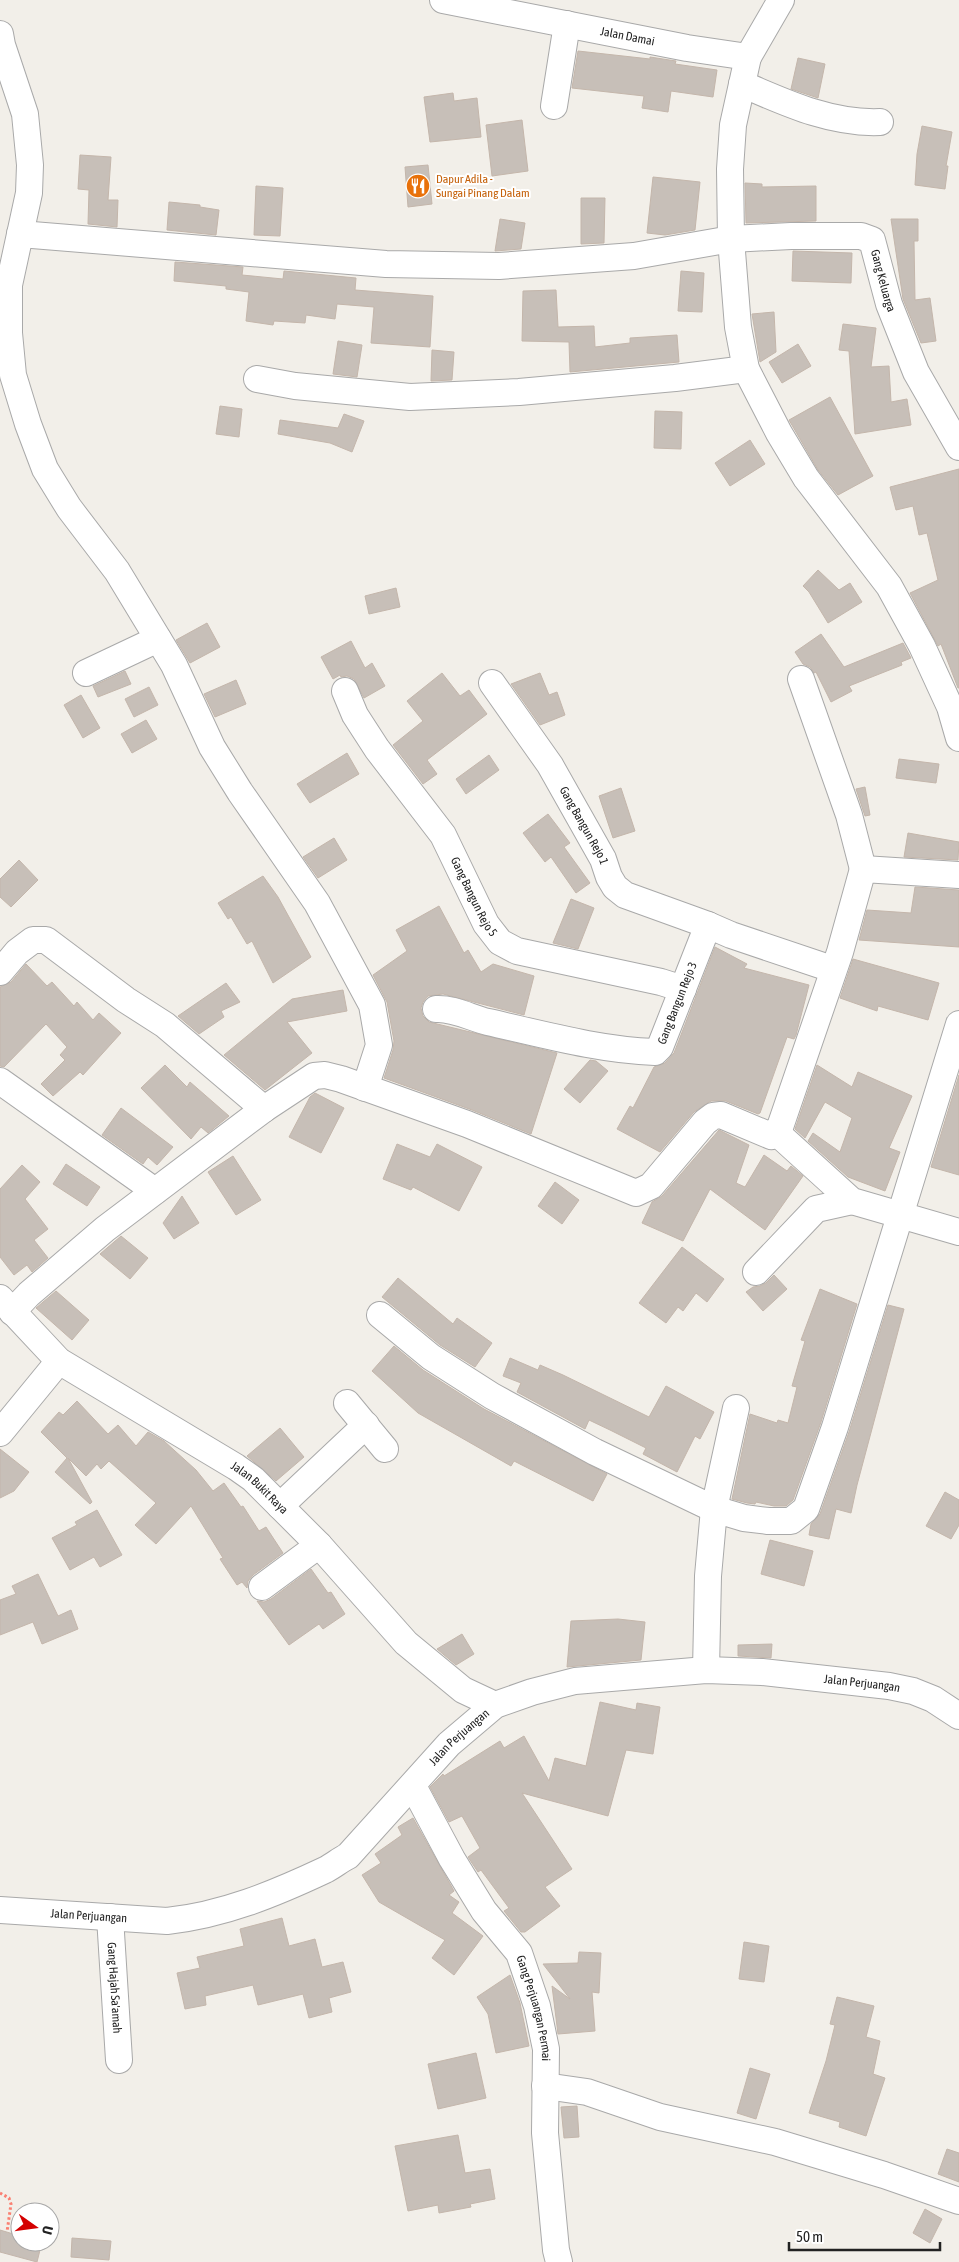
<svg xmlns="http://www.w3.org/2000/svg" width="959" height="2262" font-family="'Asap Condensed',sans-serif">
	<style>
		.building { fill: #c7bfb8; stroke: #c4b6ab }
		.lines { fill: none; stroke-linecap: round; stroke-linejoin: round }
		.minor-casing { stroke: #a9a9a9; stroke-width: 28 }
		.path { stroke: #fa8072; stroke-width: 3; stroke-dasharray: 2.5 2.5; stroke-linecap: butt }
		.minor { stroke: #fff; stroke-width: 26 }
		.labels { text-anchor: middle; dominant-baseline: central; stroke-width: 4; stroke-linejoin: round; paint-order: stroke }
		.street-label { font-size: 12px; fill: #222; stroke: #fff }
		.food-label { font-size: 12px; fill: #c56008; stroke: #fff; text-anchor: start }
	</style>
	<rect width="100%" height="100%" fill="#f2efe9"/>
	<path class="building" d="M578,51L650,59V57L676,61L675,64L717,70L713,97L671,91L668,112L642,108L644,96L572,88Z
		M798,58L825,64L818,98L791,89Z
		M453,93L454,101L477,98L481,137L430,142L424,97Z
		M522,120L528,171L492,176L486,125Z
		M922,126L952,132L946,166H948L945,189L915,185L917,154Z
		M80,155L111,157L108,200H118L117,227L88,224L89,190L78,189Z
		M428,165L432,204L408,207L405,167Z
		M653,177L700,182L695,230L665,235L647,233Z
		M745,183L762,184V187L816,186V221L746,223Z
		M256,186L283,188L280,236L254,235Z
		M581,198H605L604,243L581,244Z
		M169,202L200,205V207L219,210L216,235L167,230Z
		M500,219L525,223L521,249L495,251Z
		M891,219H918V241H914L915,300L930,298L936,341L921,343L903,299Z
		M793,251L852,253L851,283L792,281Z
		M175,262L243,267L242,275L283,279L284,271L356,278L355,290L433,296L430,347L371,343L374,307L337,304L335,319L306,315L305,323L274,321L273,325L246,321L249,292L226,289V286L174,281Z
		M681,271L704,273L702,312L678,311Z
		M556,290L558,327L594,326L595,347L630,343V338L677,335L679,362L570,372L569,342L522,341L523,291Z
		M774,312L776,352L760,362L752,314Z
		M843,324L876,328L871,367L889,366L891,402L907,399L911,425L855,434L849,351L839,350Z
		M338,341L362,345L357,377L333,374Z
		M798,344L811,366L782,383L769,362Z
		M432,350L454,352L452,380L431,381Z
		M830,397L873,476L838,495L818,470L789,420Z
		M220,406L242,409L239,437L216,434Z
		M655,411L682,412L681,449L654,448Z
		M344,414L364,421L352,452L330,443L278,434L280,420L338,428Z
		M750,440L765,464L730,486L715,463Z
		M959,469V688H958L941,644L938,646L910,593L938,580L927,533L919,535L913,506L896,510L890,487Z
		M818,570L839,590L850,583L862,602L828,623L809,592L803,586Z
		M396,588L400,607L369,614L365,596Z
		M207,623L220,647L190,663L176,640Z
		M821,634L844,667L903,643L911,658L901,662L902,665L849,686L852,691L831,702L816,672L814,673L810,667L803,664L795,652Z
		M351,641L365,668L372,663L385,686L364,698L354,679L347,676L341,677L340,675L333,679L321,657Z
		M125,671L131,684L98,697L93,686Z
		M442,673L460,696L469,690L487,714L427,760L437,774L423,784L393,745L423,721L407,701Z
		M540,673L549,695L557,692L565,715L540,725L511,684Z
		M236,680L246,704L215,717L204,694Z
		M149,687L158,705L134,717L125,699Z
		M81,695L100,728L83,738L64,705Z
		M146,720L157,739L132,753L121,734Z
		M347,753L359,774L310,803L297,784Z
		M489,755L499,770L466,794L456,779Z
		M899,759L939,764L936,783L896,778Z
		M865,787L870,815L865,816L856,789Z
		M621,788L635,831L613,838L599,796Z
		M548,814L570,843L564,847L590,883L576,893L551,857L545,862L523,833Z
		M908,833L959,842L958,860L904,857Z
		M334,838L347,860L318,878L303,857Z
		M19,860L38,880L11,907L0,897V879Z
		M263,876L278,897L311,957L273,983L252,941L247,944L231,917L228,919L218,903Z
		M915,887L959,890V947L859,940L867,910L911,913Z
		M571,899L594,908L578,949L553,943Z
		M439,906L464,953L468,950L481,972L493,964L534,976L524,1015L443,994L428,996L423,1002L421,1008L423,1016L429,1022L557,1053L531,1134L472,1110L384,1078L393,1050L394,1041L387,1002L373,975L407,951L396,930Z
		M715,947L747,964L744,968L809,985L796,1035L794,1039L787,1037L760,1113L758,1114L726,1101H711L694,1112L660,1152L617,1129L630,1106L633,1108L654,1067L665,1063L674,1053Z
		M853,959L939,983L928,1020L878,1006L877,1011L840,998Z
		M26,964L47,986L52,982L74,1006L77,1002L93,1020L99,1013L121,1033L83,1075L80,1072L53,1096L41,1084L65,1060L60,1055L67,1047L46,1024L4,1067L0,1066V987L11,982Z
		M226,983L240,1002L221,1011L224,1017L199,1034L178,1016Z
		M343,990L347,1011L287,1022L312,1053L265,1090L224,1055L292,999Z
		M590,1060L596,1061L608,1071L580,1103L564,1089Z
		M165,1065L187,1087L190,1082L229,1116L208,1133L201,1127L191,1139L141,1088Z
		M817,1065L852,1087L858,1072L912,1096L889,1148L900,1152L885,1191L848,1177L808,1141L813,1133L840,1152L852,1118L825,1102L805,1138L795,1129Z
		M959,1075V1175L931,1167Z
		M315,1093L344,1108L321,1153L289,1137L310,1097Z
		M121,1108L173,1147L157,1165L148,1157L143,1164L102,1135Z
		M719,1130L749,1145L736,1183L745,1187L764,1155L787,1171L791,1166L803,1176L765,1230L710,1189L683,1241L642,1223L652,1202L662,1196Z
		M397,1144L430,1157L437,1144L482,1167L459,1211L413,1187L411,1190L383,1179Z
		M233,1156L261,1200L236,1215L208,1172Z
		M66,1164L100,1187L87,1206L53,1184Z
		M22,1165L40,1182L25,1199L48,1229L34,1240L48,1258L32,1272L27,1265L14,1275L0,1257V1189Z
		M555,1182L579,1200L562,1224L538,1206Z
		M182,1196L199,1223L174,1239L163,1223Z
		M121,1236L148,1258L130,1279L100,1254Z
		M682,1247L724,1279L707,1302L696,1293L683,1311L678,1307L666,1323L639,1303Z
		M774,1275L787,1289L763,1311L746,1292L753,1287L760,1286L766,1283Z
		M398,1278L453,1324L457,1318L492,1343L475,1367L440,1345L382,1297Z
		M820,1289L857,1304L821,1422L793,1500L786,1506H774L756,1502L755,1504L747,1503L732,1499L750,1414L777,1423L778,1420L788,1423L797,1387L792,1386L805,1341L801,1340Z
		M56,1291L89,1320L72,1340L36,1308Z
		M888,1305L904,1309L857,1485L851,1513L836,1509L829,1539L809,1535L811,1524L820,1514L849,1432Z
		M394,1346L423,1370L484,1409L607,1474L593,1501L514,1461L511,1466L418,1413L372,1371Z
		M510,1358L538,1370L540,1365L563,1375L649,1417L666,1386L714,1412L700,1439L695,1436L677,1472L643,1454L646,1448L610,1430L589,1420L585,1429L517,1392L521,1383L503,1376Z
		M77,1401L108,1434L118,1425L136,1446L148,1432L164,1441L196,1470L213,1491L224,1483L241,1507L243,1506L259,1531L266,1527L283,1553L253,1575L248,1581L247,1588L242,1582L237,1585L220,1559L223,1558L191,1506L156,1544L135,1525L156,1503L109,1461L101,1469L97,1464L86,1476L68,1458L92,1502L90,1504L55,1472L67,1458L41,1432L59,1412L63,1415Z
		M280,1428L304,1457L276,1481L247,1456Z
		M0,1449L29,1472L14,1491L0,1498Z
		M945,1492L959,1500V1525L951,1539L926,1526Z
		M97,1510L122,1555L100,1567L94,1557L70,1570L52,1538L77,1525L75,1522Z
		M770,1540L813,1551L804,1586L761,1574Z
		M311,1569L328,1593L331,1592L345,1614L323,1629L319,1624L289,1645L257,1601L264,1602L271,1599Z
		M38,1574L58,1616L71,1610L78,1629L42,1644L33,1622L0,1635V1600L16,1594L12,1586Z
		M618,1619L645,1622L641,1660L567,1667L571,1621Z
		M462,1634L474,1654L456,1665L437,1649Z
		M772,1644L771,1658L738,1656V1645Z
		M600,1702L636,1710L637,1703L660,1707L653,1754L626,1750L608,1816L522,1793L572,1869L545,1887L560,1906L525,1932H521L504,1911L509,1908L481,1870L478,1872L468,1857L480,1848L462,1816L449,1822L430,1787L443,1774L444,1776L500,1741L504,1748L524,1736L549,1781L555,1758L586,1766Z
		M413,1818L454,1891L449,1895L459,1902L452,1913L483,1936L454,1975L432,1958L445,1940L379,1902L362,1875L381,1863L375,1854L402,1835L398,1827Z
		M282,1918L289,1946L315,1939L322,1967L343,1962L351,1992L329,1998L332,2012L309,2018L303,1994L258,2005L253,1985L205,1996L206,2005L185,2009L177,1973L200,1968L197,1957L244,1946L240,1929Z
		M744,1942L769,1946L764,1982L739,1979Z
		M579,1952L601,1953L599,1993L592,1992L595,2031L558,2034L552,1986L570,1999L543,1964L578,1963Z
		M510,1975L520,2003L529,2046L496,2053L488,2014L477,1997Z
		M837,1997L874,2006L866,2037L880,2041L873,2074L885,2078L866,2136L839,2127L840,2122L809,2113L826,2061L835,2025L830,2024Z
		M476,2053L486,2098L438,2109L428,2064Z
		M750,2068L770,2074L756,2119L737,2113Z
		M577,2106L579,2137L564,2138L561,2107Z
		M458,2135L465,2173L490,2169L495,2199L470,2204L471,2207L439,2213L438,2205L408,2211L395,2146Z
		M947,2149L959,2153V2182L938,2174Z
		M925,2209L942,2219L930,2243L913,2233Z
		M0,2230L20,2236V2242H42L37,2262L0,2252Z
		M72,2238L111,2241L109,2260L71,2257Z"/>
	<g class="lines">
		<g class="minor-casing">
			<g id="minor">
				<path id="s1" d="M443,0L687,48L748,57L781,0"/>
				<path d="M0,34L2,45L25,114L30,165L29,193L9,285V333L13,375L28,424L45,469L69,508L117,571L174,665L212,747L240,792L317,903L372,1005L379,1045L365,1088"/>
				<path d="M748,57L733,125L730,169L731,239L738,327L746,369L779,433L806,478L889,586L922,646L950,707L959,738"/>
				<path d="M742,84C786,103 831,124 880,122"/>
				<path d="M554,106L567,24"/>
				<path id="s2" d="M20,234L386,264L499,266L634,256L731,239L791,236H861L872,240L889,304L916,372L959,447"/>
				<path d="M257,379L295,386L410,397L519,392L675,378L746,369"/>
				<path d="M86,673L158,639"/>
				<path d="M801,679L849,815L863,869"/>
				<path id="s3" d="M492,683L550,765L603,859L609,877L615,887L625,895L708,925"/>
				<path id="s4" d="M345,691L355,715L377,749L443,835L486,924L500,942L517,951L661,982L683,989"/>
				<path d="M0,972L17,952L33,940H46L126,1000L165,1025L264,1109"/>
				<path id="s5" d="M436,1009C454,1008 471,1018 488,1022C542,1034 599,1050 655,1052L660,1047L708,925L731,935L832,969"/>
				<path d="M0,1081L155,1191"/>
				<path d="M776,1132L852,1201L959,1232"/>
				<path d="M756,1272L816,1209L852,1201"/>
				<path id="s6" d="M0,1298L59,1361L236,1467L253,1479L319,1545L406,1643L463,1690L495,1705"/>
				<path d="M12,1312L29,1294L105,1229L264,1109L314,1076L325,1075L341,1079L467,1124L636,1193L651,1186L705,1122L713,1116L721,1115L771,1136L780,1127L840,952L863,869L959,875"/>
				<path d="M380,1315L431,1357L492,1396L595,1452L714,1509L736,1408"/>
				<path d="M347,1403L385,1449"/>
				<path d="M0,1433L59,1361"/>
				<path d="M280,1506L366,1425"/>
				<path d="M262,1587L319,1545"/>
				<path d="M706,1670L708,1576L714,1509L744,1518L768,1521H791L806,1509L835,1427L959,1024"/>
				<path id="s7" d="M413,1786L452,1859L484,1911L519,1953L537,2006L546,2049L545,2133L556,2250L559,2262"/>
				<path id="s8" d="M0,1910L167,1921C223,1915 274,1894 325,1870C333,1866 340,1860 348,1856L449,1744L495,1705L532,1692L575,1681L706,1670L762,1672L889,1686L913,1691L933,1699L959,1716"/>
				<path id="s9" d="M110,1917L119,2060"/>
				<path d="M545,2086L587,2092L660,2117L775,2142L884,2175L959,2201"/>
			</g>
		</g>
		<path class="path" d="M0,2193L9,2198L11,2204L7,2232"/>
		<use href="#minor" class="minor"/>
	</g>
	<defs>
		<g id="restaurant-disc" transform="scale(1.25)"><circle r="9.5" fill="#e8710a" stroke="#fff"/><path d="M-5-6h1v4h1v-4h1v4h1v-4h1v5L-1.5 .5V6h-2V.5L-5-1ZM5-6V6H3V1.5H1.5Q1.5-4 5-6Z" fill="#fff"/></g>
	</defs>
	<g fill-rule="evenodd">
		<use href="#restaurant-disc" x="418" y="186"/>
	</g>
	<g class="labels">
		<g class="street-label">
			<text stroke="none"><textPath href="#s1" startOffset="188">Jalan Damai</textPath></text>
			<text stroke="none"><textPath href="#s2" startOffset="898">Gang Keluarga</textPath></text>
			<text stroke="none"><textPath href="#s3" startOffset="170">Gang Bangun Rejo 1</textPath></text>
			<text stroke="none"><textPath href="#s4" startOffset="244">Gang Bangun Rejo 5</textPath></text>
			<text stroke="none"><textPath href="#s5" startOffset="278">Gang Bangun Rejo 3</textPath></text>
			<text stroke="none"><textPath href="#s6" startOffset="324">Jalan Bukit Raya</textPath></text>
			<text stroke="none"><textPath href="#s8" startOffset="944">Jalan Perjuangan</textPath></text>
			<text stroke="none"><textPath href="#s8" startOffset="524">Jalan Perjuangan</textPath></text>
			<text stroke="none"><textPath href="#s8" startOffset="89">Jalan Perjuangan</textPath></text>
			<text stroke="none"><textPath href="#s9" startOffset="71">Gang Hajah Sa'amah</textPath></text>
			<text stroke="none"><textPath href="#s7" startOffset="256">Gang Perjuangan Permai</textPath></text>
		</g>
		<g class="food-label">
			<text x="436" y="179">Dapur Adila -<tspan x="436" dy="14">Sungai Pinang Dalam</tspan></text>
		</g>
	</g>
	<g transform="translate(35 2227) rotate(104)"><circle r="24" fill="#ffffff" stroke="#a7a7a7"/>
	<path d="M0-4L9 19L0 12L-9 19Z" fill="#d40000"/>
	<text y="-8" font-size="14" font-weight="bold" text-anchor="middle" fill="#222222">U</text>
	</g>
	<path d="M789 2242v8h151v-8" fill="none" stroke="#222222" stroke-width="2.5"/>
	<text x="796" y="2242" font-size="15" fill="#222222" stroke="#ffffff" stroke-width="4" paint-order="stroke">50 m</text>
</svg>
